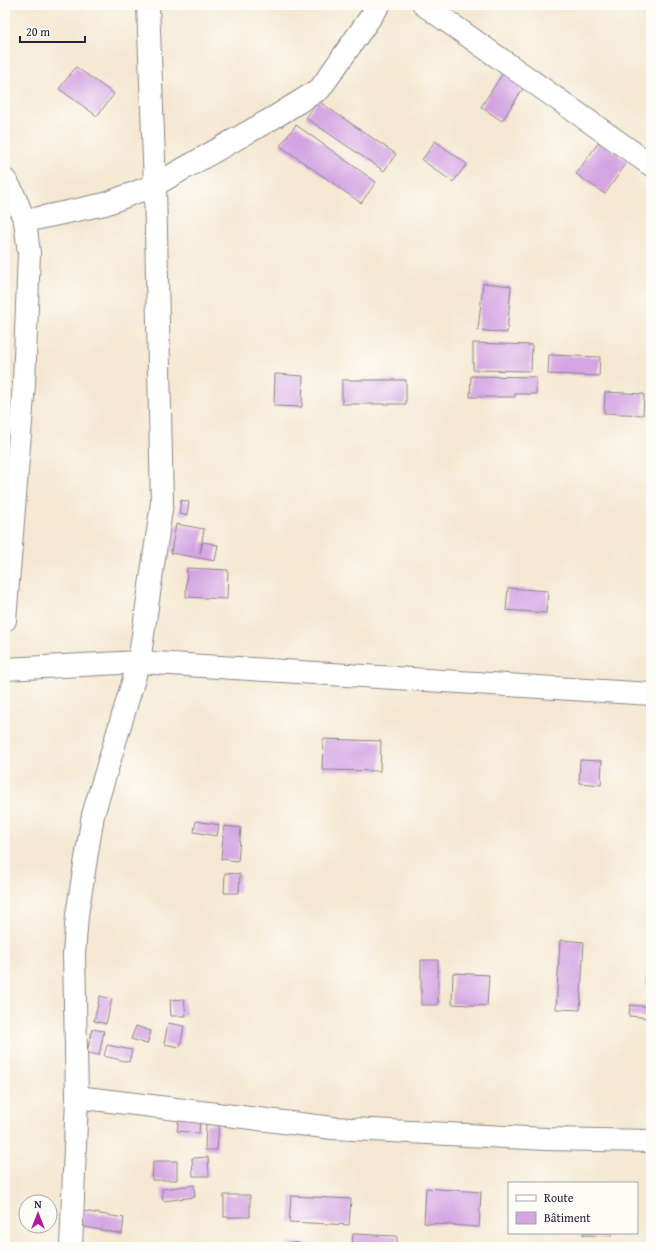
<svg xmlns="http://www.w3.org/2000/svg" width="656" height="1252" font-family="'Gentium Book Plus',serif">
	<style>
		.building { fill: #d4a4e3 }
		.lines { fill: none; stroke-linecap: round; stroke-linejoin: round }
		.minor-casing { stroke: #8c8586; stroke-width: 24 }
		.minor { stroke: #fff; stroke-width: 22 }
	</style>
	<rect width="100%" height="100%" fill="#fdfcf7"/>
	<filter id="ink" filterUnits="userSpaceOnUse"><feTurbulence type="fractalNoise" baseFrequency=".025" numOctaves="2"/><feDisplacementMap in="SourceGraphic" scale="8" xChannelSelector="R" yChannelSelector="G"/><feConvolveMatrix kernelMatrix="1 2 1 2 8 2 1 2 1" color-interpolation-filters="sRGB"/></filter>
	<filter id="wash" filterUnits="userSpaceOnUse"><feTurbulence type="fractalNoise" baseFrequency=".012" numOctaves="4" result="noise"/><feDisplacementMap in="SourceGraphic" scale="16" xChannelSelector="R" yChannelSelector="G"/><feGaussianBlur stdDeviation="0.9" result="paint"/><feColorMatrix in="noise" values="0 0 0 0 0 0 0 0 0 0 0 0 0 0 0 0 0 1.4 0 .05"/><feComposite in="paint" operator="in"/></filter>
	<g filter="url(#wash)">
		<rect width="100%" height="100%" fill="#f5e8d2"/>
		<g id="blocks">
			<path class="building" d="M76,67L114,94L97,116L59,89Z
				M651,69V79L646,76Z
				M503,73L524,87L502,121L481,107Z
				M318,101L396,154L384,171L306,118Z
				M296,125L376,182L361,203L280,146Z
				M435,141L467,164L453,182L422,160Z
				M599,142L628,161L605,194L576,174Z
				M483,283L511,286L507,333L478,330Z
				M473,343L532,345L531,371L473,370Z
				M549,355L600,357L599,376L548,374Z
				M275,374L303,376L302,407L274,406Z
				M471,376L536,377V394H515V397H470Z
				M342,380H406V404H342Z
				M605,392L644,394L643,415L604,413Z
				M181,500L189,502L187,515L179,514Z
				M176,524L204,529L200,553L203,542L218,545L215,561L171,553Z
				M187,568L228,570L227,599L186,597Z
				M508,588L548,591L546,613L506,610Z
				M323,739L381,741L380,771L322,770Z
				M580,760L602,761L601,785L579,783Z
				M196,821L219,825L217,836L194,832Z
				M224,826L241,828L238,861L221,859Z
				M225,873L240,874L239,893H224Z
				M560,940L584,942L580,1010L556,1009Z
				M421,960H438V1005H421Z
				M647,966H651V985H646Z
				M453,973L489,975L487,1006L452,1004Z
				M100,996L112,999L106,1024L94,1021Z
				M184,999L186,1016H171L170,1000Z
				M630,1005L651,1007V1018L629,1016Z
				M168,1023L184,1026L180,1047L164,1044Z
				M136,1026L151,1031L147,1044L131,1039Z
				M92,1029L104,1031L99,1055L87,1053Z
				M107,1045L132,1050L129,1062L104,1056Z
				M179,1117L200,1119L199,1133L177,1131Z
				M206,1124H219L217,1150H205Z
				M208,1157L209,1176H193L192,1158Z
				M153,1161H177V1180H152Z
				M194,1185L195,1197L163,1201L162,1189Z
				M426,1188L481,1192L479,1227L424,1223Z
				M224,1195H250V1217H224Z
				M291,1196L351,1199L349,1225L289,1222Z
				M83,1211L124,1218L122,1234L80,1226Z
				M583,1233H612V1236L583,1235Z
				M353,1234L397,1236V1247H352Z
				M289,1242L315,1245V1247H288Z
				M544,1245H572V1247H544Z"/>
		</g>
	</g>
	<g filter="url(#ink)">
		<use href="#blocks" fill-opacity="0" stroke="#8c8586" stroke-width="1"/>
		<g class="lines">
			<g class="minor-casing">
				<path id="minor" d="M424,5L651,165
					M5,180L12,191L25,221L29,253L24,384L5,620
					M25,221L105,204L155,185L273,118L320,89L379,5
					M5,669L139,662L651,694
					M77,1097L333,1128L546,1139L651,1141
					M71,1247L77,1097L74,954L77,915L93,815L139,662L162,503L155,185L148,5"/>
			</g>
			<use href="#minor" class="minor"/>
		</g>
	</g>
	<rect width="656" height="1252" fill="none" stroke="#fdfcf7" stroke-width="20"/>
	<rect x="508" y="1182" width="130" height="52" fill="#fdfcf7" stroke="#a5a5ac"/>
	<rect x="516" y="1195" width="20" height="6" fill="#ffffff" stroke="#a5a5ac"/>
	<text x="544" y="1202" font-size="12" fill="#22223b">Route</text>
	<rect x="516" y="1212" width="20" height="12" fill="#d4a4e3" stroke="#a5a5ac"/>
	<text x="544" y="1222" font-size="12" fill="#22223b">Bâtiment</text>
	<g transform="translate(38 1214)"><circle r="19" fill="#fdfcf7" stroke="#a5a5ac"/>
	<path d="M0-3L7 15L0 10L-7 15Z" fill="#b5179e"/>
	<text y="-6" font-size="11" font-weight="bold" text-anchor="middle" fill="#22223b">N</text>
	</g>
	<path d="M20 36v6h65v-6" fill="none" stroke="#22223b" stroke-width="2"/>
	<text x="26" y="36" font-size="12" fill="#22223b" stroke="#fdfcf7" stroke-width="3" paint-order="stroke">20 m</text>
</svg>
